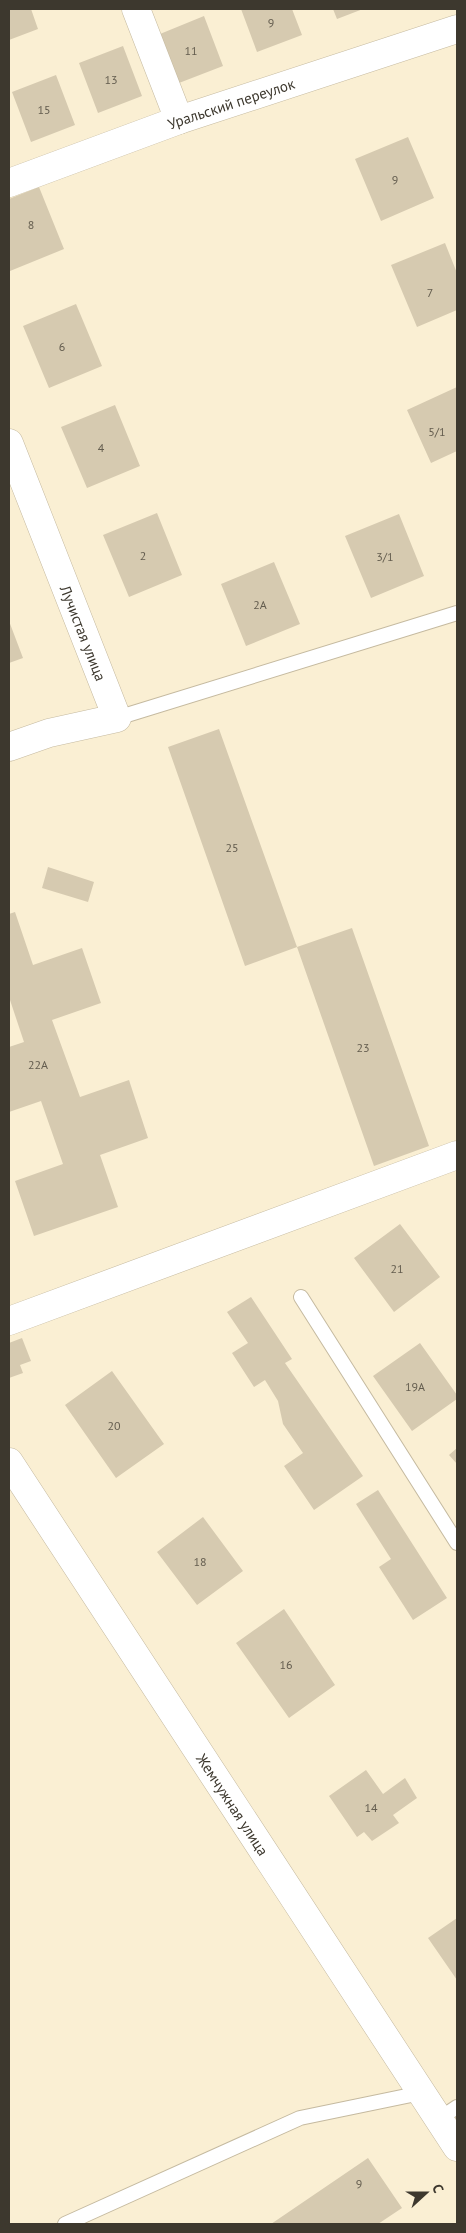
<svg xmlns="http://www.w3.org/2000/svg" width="466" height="2233" font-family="'PT Sans',sans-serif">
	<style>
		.building { fill: #d6cab0 }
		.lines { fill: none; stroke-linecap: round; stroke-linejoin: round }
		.lane-casing { stroke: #c5baa0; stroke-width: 16 }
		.street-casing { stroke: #c5baa0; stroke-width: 29 }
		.lane { stroke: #fff; stroke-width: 14 }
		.street { stroke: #fff; stroke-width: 28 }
		.labels { text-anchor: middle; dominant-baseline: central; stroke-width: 4; stroke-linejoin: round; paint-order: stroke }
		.number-label { font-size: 12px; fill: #635c4e }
		.street-label { font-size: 15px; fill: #3d382e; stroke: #faefd3 }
	</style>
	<rect width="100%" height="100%" fill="#faefd3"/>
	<path class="building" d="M9,9H31L38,29L9,40Z
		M241,9H292L302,35L257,52Z
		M333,9H363L337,19Z
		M204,16L223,66L179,83L160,34Z
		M123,46L142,96L98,113L79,63Z
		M56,75L75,125L31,142L12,92Z
		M408,137L434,198L381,221L355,159Z
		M39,187L64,249L10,271L9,267V199Z
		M445,243L457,273V310L417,327L391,265Z
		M76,304L102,366L49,388L23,326Z
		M457,387V451L431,463L407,410Z
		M115,405L140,466L87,488L61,427Z
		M157,513L182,575L129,597L103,535Z
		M399,514L424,576L371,598L345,536Z
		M274,562L300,624L246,646L221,584Z
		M9,621L23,658L9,663Z
		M219,729L297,947L245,966L168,747Z
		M48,867L94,882L88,902L42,888Z
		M15,912L33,965L82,948L101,1003L52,1020L80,1097L129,1080L148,1138L100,1155L118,1207L34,1236L15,1181L63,1164L41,1101L9,1112V1047L24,1042L9,997V914Z
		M352,928L429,1146L374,1166L297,947Z
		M400,1224L440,1277L394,1312L354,1258Z
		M251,1297L292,1359L285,1363L363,1476L314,1510L284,1466L303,1453L283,1424L278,1401L265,1380L254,1387L232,1353L248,1343L227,1312Z
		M22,1338L31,1361L20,1365L23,1373L9,1378V1343Z
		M420,1343L457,1395V1399L412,1431L373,1376Z
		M112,1371L164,1444L116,1478L65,1405Z
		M457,1448V1464L449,1455Z
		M378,1490L447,1598L413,1620L379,1567L391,1559L356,1504Z
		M203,1517L243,1571L197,1605L157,1552Z
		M284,1609L335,1685L289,1718L236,1643Z
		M366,1770L383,1794L405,1778L417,1798L393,1815L399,1823L372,1841L364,1832L357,1837L329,1796Z
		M457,1918V1980L428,1938Z
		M368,2158L402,2208L378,2224H271Z"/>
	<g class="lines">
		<g class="lane-casing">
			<path id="lane" d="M117,718L457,613
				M301,1297L457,1543
				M439,2119L457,2107
				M65,2224L300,2118L421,2093"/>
		</g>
		<g class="street-casing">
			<g id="street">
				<path d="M136,9L179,120"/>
				<path id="s1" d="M9,183L179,120L457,29"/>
				<path id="s2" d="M9,443L117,718L49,733L9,747"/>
				<path d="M9,1321L457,1155"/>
				<path id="s3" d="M9,1462L457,2147"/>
			</g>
		</g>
		<use href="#lane" class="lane"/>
		<use href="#street" class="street"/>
	</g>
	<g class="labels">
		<g class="number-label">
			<text x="271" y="22">9</text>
			<text x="191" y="50">11</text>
			<text x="111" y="79">13</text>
			<text x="44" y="109">15</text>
			<text x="395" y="179">9</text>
			<text x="31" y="224">8</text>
			<text x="430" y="292">7</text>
			<text x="62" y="346">6</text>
			<text x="437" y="431">5/1</text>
			<text x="101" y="447">4</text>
			<text x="143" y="555">2</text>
			<text x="385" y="556">3/1</text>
			<text x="260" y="604">2А</text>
			<text x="232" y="847">25</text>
			<text x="363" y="1047">23</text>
			<text x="38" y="1064">22А</text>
			<text x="397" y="1268">21</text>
			<text x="415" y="1386">19А</text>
			<text x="114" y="1425">20</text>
			<text x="200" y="1561">18</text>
			<text x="286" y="1664">16</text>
			<text x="371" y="1807">14</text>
			<text x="359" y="2183">9</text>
		</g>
		<g class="street-label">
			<text stroke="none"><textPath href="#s1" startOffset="236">Уральский переулок</textPath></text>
			<text stroke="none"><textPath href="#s2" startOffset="204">Лучистая улица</textPath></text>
			<text stroke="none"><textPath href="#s3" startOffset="409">Жемчужная улица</textPath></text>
		</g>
	</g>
	<rect width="466" height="2233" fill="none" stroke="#3d382e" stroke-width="20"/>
	<g transform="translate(426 2193) rotate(69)" stroke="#faefd3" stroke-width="4" paint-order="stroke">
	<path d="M0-4L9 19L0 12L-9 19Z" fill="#3d382e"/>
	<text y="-8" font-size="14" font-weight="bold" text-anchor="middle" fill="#3d382e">С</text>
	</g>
</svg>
